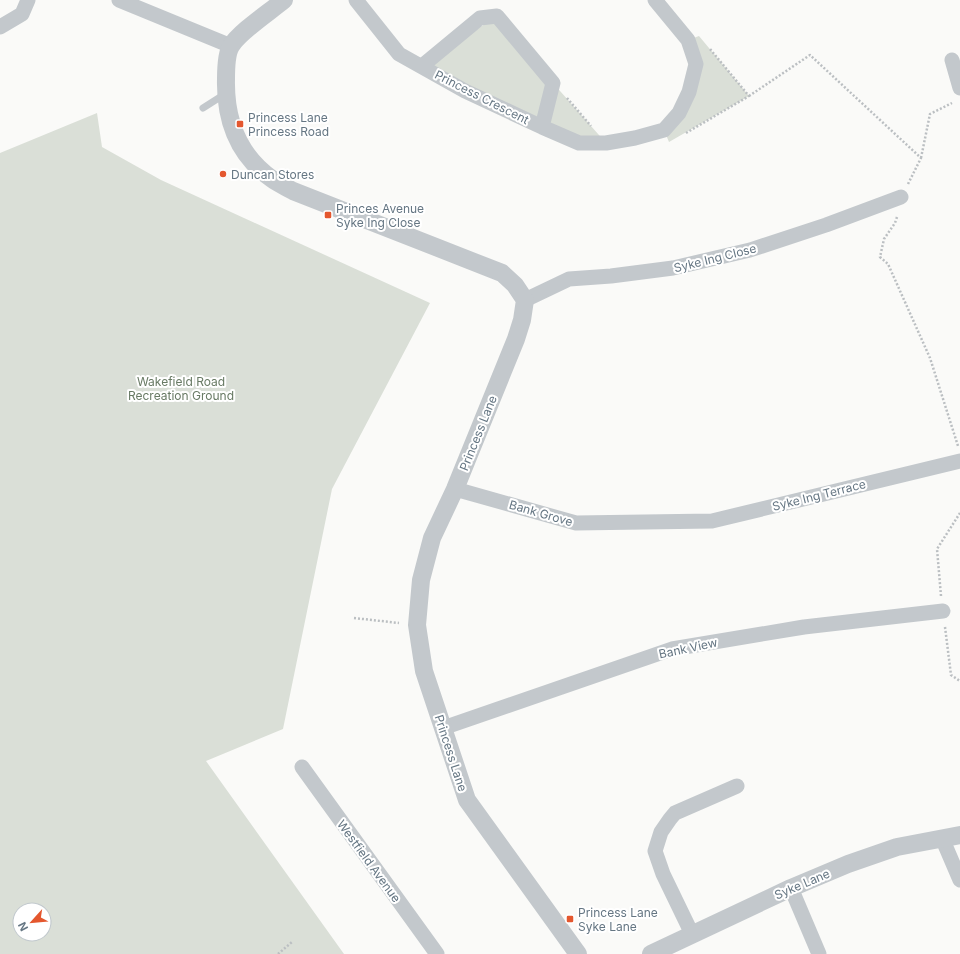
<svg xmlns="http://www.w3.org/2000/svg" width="960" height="954" font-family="Inter,sans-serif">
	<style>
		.green { fill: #dadfd7; fill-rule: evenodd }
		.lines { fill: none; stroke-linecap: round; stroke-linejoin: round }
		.path { stroke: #bbbfc2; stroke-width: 2.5; stroke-dasharray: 2 2; stroke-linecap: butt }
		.service { stroke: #c3c8cc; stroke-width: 7 }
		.minor { stroke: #c3c8cc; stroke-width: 15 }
		.tertiary { stroke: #c3c8cc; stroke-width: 18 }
		.poi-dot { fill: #e4572e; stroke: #fff; stroke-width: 1.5 }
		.labels { text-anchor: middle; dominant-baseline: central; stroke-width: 4; stroke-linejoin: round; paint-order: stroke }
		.street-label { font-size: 12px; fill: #657683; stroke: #fff }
		.poi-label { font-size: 12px; fill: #657683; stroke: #fff; text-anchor: start }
		.park-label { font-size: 12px; fill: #687a64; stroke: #fff }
	</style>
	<rect width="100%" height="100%" fill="#fafaf8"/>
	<path class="green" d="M497,16L553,83L606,143H579L422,66Z
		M699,36L749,96L669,142L664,130L689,92L688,40Z
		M97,113L102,147L161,180L430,303L332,489L283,729L206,761L344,954H0V153ZM20,910H44V934H20Z"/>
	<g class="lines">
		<path class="path" d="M749,96L810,55L921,158L908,184
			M567,98L591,126
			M686,133L749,96L710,49
			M921,158L930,114L952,103
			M897,217L895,223L884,239L880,257L888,264L930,358L958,446
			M941,596L937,549L960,513
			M354,618L399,623
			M945,627L951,675L960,681
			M278,954L292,942"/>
		<path class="service" d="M203,108L225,94"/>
		<path class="minor" d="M119,0L231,46
			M356,0L399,54L465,91L542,127L579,143H606L635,138L664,130L679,113L689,92L696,64L688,40L655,0
			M0,27L22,14L28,0
			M952,60L960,88
			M422,66L480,18L497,16L553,83L542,127
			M525,300L569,279L611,276L673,268L750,250L826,225L901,197
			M455,489L576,523L712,521L960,461
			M443,728L672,649L804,627L943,611
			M302,767L437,954
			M942,838L960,880
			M791,888L819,954
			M692,934L663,874L655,851L661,832L670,819L675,813L737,786"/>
		<path class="tertiary" d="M284,0C271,11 239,32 231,46C226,54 226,70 226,79C225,120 238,155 272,179C279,184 286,187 293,191L502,273L515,285L525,300L522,320L516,339L455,489L432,538L421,580L417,625L424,671L467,800L578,954
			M651,954L791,888L848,864L897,847L960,835"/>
	</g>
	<g class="poi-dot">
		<rect x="236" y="120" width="8" height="8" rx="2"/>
		<circle cx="223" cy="174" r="4"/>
		<rect x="324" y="211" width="8" height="8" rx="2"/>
		<rect x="566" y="915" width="8" height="8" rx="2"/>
	</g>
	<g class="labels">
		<g class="street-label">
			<text transform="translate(482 97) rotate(27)">Princess Crescent</text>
			<text transform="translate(715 258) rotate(-14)">Syke Ing Close</text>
			<text transform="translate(478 433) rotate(-68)">Princess Lane</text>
			<text transform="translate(819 495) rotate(-14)">Syke Ing Terrace</text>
			<text transform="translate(541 513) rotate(16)">Bank Grove</text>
			<text transform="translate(688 648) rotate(-12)">Bank View</text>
			<text transform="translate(451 753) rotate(72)">Princess Lane</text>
			<text transform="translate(369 861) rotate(54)">Westfield Avenue</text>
			<text transform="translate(802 884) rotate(-23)">Syke Lane</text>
		</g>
		<g class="poi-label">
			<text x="248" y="117">Princess Lane<tspan x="248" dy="14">Princess Road</tspan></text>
			<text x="231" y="174">Duncan Stores</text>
			<text x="336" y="208">Princes Avenue<tspan x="336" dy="14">Syke Ing Close</tspan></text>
			<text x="578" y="912">Princess Lane<tspan x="578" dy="14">Syke Lane</tspan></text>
		</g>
		<g class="park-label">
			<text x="181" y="381">Wakefield Road<tspan x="181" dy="14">Recreation Ground</tspan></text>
		</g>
	</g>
	<g transform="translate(32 922) rotate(243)"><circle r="19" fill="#ffffff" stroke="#c1c8cd"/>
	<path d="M0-3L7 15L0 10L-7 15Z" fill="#e4572e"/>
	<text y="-6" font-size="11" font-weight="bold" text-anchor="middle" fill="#657683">N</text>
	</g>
</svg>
